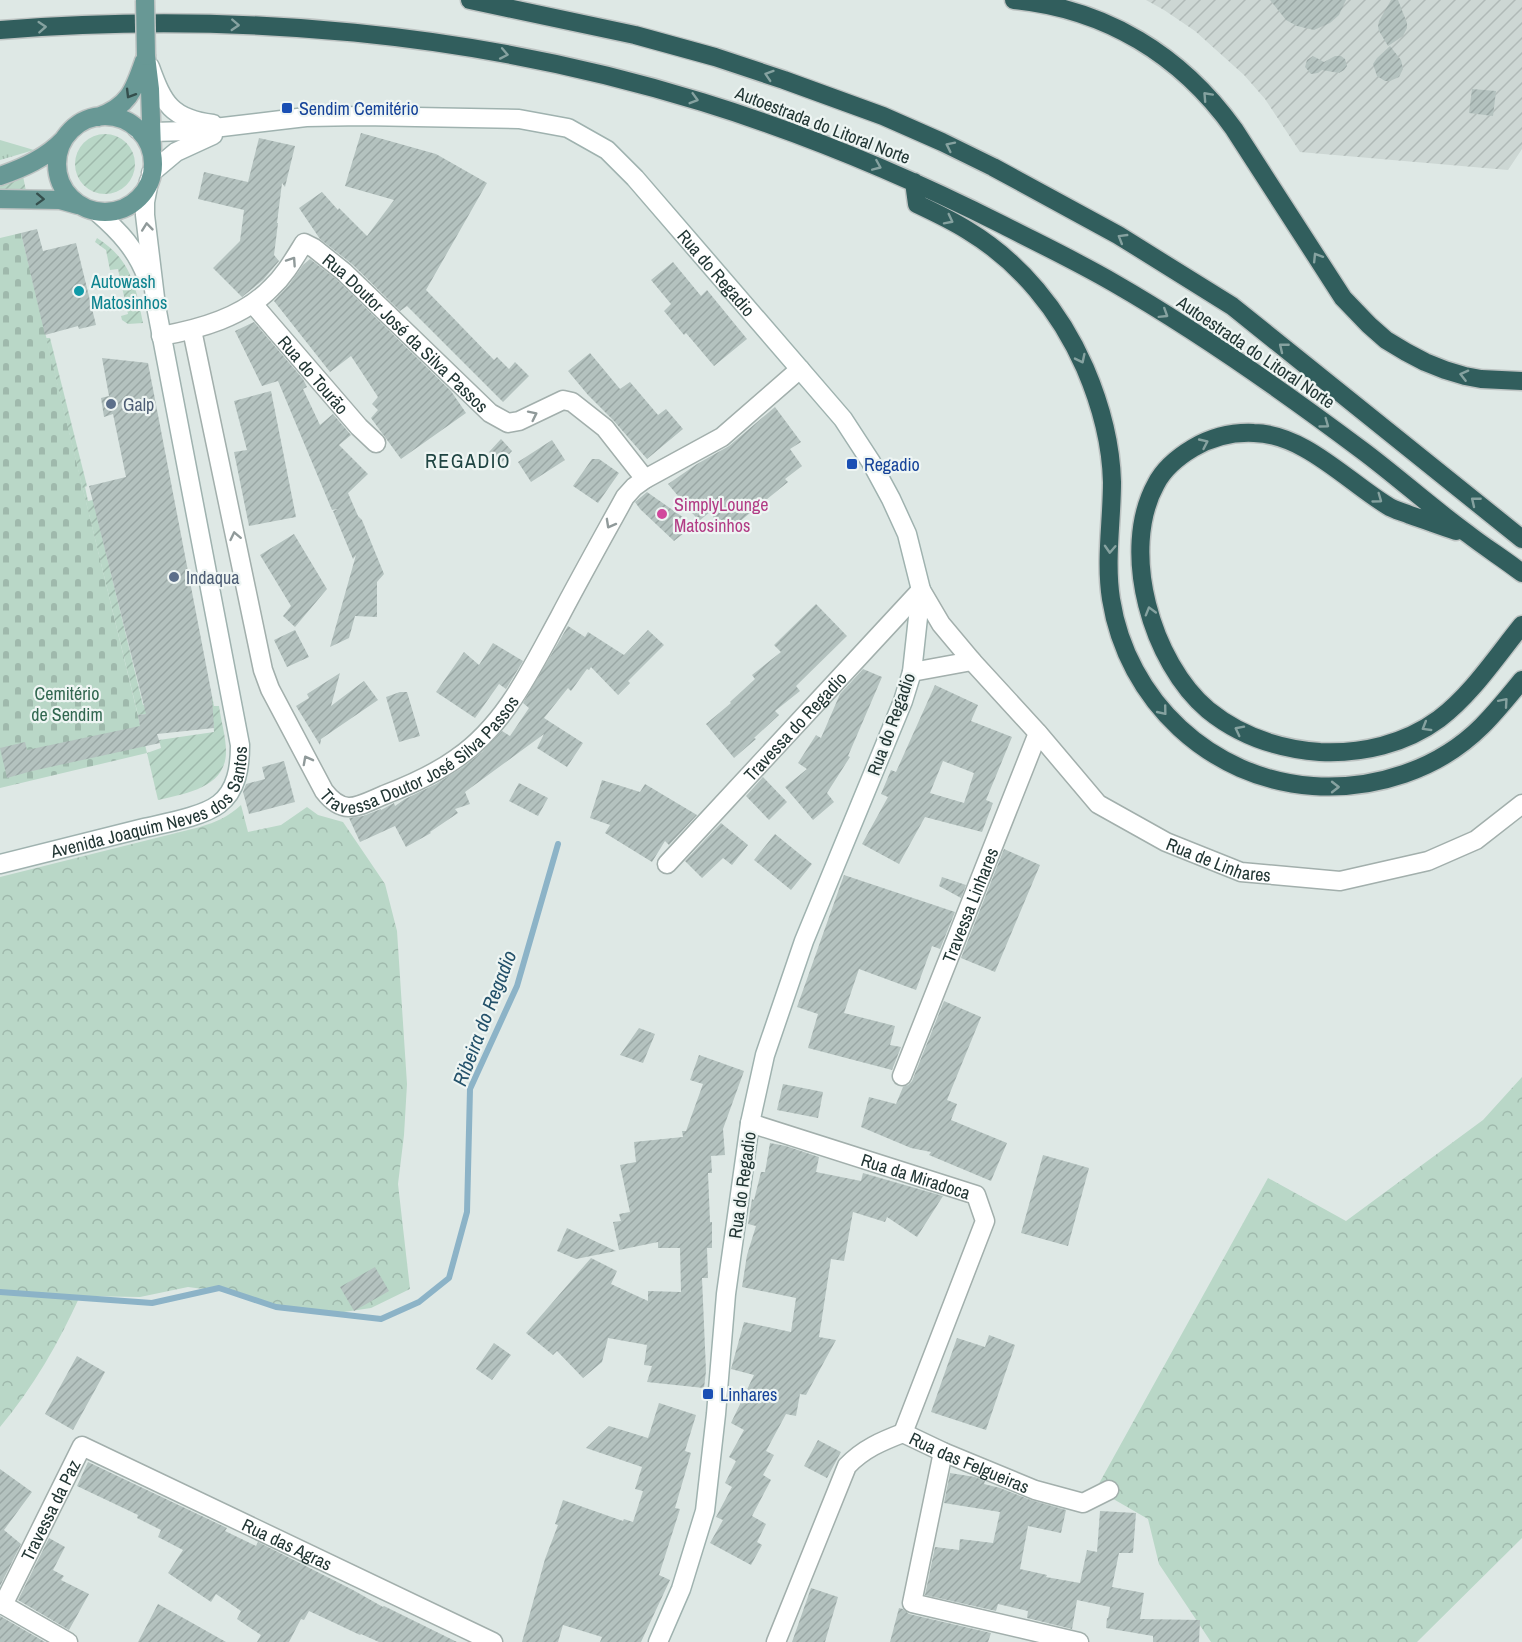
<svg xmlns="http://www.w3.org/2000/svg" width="1522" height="1642" font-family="'Archivo Narrow',sans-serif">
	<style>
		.industrial { fill: url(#industrial-furrows) }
		.grass { fill: url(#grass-tufts) }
		.forest { fill: url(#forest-crowns) }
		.cemetery { fill: url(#cemetery-stones) }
		.garden { fill: url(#garden-furrows) }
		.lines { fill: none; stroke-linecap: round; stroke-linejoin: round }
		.stream { stroke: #8cb3c7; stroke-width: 6 }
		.building { fill: url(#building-hatch); fill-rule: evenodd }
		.street-casing { stroke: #a2afac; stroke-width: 21 }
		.secondary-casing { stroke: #9fb2af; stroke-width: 21 }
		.primary-casing { stroke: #bdc3c2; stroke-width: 21 }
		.highway-casing { stroke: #bdc3c2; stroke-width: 21 }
		.street { stroke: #fff; stroke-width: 18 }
		.secondary { stroke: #fff; stroke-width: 18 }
		.primary { stroke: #689895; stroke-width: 18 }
		.highway { stroke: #315e5d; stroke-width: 18 }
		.primary-bridge-casing { stroke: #bdc3c2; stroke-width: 21; stroke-linecap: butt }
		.primary-bridge { stroke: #689895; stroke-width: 18 }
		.oneway { stroke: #86a2a0 }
		.oneway2 { stroke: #344e4c }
		.oneway3 { stroke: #909a9a }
		.transit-dot { fill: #1a4fb4; stroke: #eef5f3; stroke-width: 2 }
		.culture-dot { fill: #0f9aa8; stroke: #eef5f3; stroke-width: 2 }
		.service-dot { fill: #5c6f8a; stroke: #eef5f3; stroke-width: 2 }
		.hotel-dot { fill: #d1479c; stroke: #eef5f3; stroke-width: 2 }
		.labels { text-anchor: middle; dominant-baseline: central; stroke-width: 4.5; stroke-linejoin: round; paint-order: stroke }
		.transit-label { font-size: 18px; fill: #164399; stroke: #eef5f3; text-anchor: start }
		.street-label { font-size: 18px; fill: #223634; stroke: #eef5f3 }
		.culture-label { font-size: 18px; fill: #0d838f; stroke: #eef5f3; text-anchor: start }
		.service-label { font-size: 18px; fill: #4e5e75; stroke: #eef5f3; text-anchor: start }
		.hotel-label { font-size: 18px; fill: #b23c85; stroke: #eef5f3; text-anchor: start }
		.park-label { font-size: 18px; fill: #316750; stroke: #eef5f3 }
		.neighbourhood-label { font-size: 20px; letter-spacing: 1.5px; fill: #204543; stroke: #eef5f3 }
		.water-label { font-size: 20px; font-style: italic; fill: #23516a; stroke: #eef5f3 }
	</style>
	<defs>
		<pattern id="industrial-furrows" width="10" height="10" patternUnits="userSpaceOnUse" patternTransform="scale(1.5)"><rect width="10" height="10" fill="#cdd7d4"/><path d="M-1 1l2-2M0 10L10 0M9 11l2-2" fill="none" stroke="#b0b9b7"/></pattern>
		<pattern id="grass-tufts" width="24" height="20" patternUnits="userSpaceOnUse" patternTransform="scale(1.5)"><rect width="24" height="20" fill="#b9d7c7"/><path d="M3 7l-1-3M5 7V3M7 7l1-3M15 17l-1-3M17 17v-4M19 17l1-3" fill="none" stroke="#9fb9ac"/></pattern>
		<pattern id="forest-crowns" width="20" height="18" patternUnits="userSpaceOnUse" patternTransform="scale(1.5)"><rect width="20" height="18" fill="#b9d7c7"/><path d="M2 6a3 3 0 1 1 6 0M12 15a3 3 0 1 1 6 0" fill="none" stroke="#9fb9ac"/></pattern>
		<pattern id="cemetery-stones" width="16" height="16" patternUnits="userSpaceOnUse" patternTransform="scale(1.5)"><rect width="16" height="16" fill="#b9d7c7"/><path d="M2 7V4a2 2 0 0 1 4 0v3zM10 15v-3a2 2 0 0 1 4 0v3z" fill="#9fb9ac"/></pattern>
		<pattern id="garden-furrows" width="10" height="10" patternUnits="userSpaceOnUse" patternTransform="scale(1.5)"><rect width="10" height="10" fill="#b9d7c7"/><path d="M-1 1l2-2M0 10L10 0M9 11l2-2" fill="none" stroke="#9fb9ac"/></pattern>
		<pattern id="building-hatch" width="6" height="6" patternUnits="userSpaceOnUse" patternTransform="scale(1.5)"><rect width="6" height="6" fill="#b4c2bf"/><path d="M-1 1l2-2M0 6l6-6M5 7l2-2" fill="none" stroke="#9aa7a5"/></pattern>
	</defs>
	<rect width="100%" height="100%" fill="#dee8e5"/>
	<path class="industrial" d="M1146,0H1522V149L1508,170L1300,152L1265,99L1244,75L1195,31L1164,10Z"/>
	<path class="grass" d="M0,140L34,150L0,160Z"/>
	<path class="forest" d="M241,805L248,832L281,825L307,807L318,815L343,822L385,884L397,931L407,1084L404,1135L398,1184L410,1289L371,1308L330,1314L292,1309L234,1293L188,1287L140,1297L80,1296C59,1342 33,1388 0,1427V877L200,827C216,822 228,817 241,805Z
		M1522,1077V1538L1417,1642H1211L1159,1564L1148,1519L1096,1489L1268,1178L1346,1221L1483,1120Z"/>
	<path class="cemetery" d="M21,233L147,753L0,788V238Z"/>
	<path class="garden" d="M75 164a30 30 0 1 1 60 0a30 30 0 1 1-60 0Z
		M23,176L26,191L0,194V184Z
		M97,238C131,259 136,287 143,323L128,324L122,320L121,316L128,314L118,269L110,270L106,250L95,242Z
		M46,338H50L87,486L85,487L88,501L93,500L143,705L212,696L214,706H219C221,721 226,737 226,752C226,788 184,794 158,800L147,753L161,748L159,740L214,732L212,706L138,715Z"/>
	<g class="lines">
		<path class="stream" d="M0,1292L152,1303L219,1288L276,1307L381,1319L419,1302L449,1278L467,1212L470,1089L517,986L558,844"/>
	</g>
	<path class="building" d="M1270,0H1346L1339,15L1330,23L1314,30L1297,26L1286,20Z
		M1391,0H1398L1407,23V28L1403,36L1388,46L1379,31L1378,26L1379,21Z
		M1390,46L1401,60L1403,69L1399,77L1390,81H1385L1377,76L1373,64L1377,58Z
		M1313,56L1324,62L1335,56H1341L1345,59L1347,66L1344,70L1339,73L1322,70L1318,73L1311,74L1305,67L1307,60Z
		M1472,89L1496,91L1493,116L1469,113Z
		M361,133L436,154L487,183L426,290L494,360L497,357L509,369L515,362L529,376L503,402L407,306L400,311L352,264L320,239L299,208L322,192L338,210L339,208L367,236L394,200L345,186Z
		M259,138L295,146L285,187L282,183L277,223H278L274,255L279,261L263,280L242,297L213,268L240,241L244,210L198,199L204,172L248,182Z
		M37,229L43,251L76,243L96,325L79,329L78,326L45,335L21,233Z
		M310,259L337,280L451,391L466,413L401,459L371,418L378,410L372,404L378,397L351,356L330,372L274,301L289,285L303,265Z
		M673,262L701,296L707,290L747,339L714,366L686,333L684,335L664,311L671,304L651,280Z
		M254,322L303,379L307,387L303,389L320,425L333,414L351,435L339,445L368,474L348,493L358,516L362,520L384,574L377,582V617L355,616L349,638L330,647L356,555L353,559L333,511L338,509L332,510L278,381L262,386L235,331Z
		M590,353L620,389L630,382L658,415L666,409L683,429L647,459L614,421L588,395L568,371Z
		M102,358L148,363L212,696L214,728L157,734L160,743L32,771L7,778L0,748L25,742L27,750L140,726L138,715L146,714L89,486L126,477L113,414L104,417L101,398L109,396Z
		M271,391L296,517L249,526L234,452L247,450L234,401Z
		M775,407L801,442L790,449L802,466L785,479L788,482L739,522L723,532L710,512L699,521L668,484L697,464L729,446Z
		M501,439L512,451L501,463L489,452Z
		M552,440L565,460L531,482L518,462Z
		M592,459H599L619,473L598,503L573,486Z
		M647,492L694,525L674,541L640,509L635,502Z
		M294,534L327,589L295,627L283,616L291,606L260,555Z
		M816,604L847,636L796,686L800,691L775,711L779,715L754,738L756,739L734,758L706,724L731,703L730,702L755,679L752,675L781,652L774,645Z
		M568,626L585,637L588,632L624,655L648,630L664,645L628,681L630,683L618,695L591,667L589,670L587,669L571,691L568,688L544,718L583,743L567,767L537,748L544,734L465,792L470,804L455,809L458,813L430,832L431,833L406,847L395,826L360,842L349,818L363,816L381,809V810L394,803L395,806L405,799L436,784L463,767L482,752L502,731L510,736L529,708L523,703Z
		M295,630L309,657L287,667L274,640Z
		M493,643L523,661L506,689L499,684L475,718L436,692L464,652L479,665Z
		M863,669L882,677L848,756L850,757L827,793L834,802L813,820L785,787L807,769L798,763L816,735L821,738L840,694Z
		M340,673L331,706L364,681L378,700L321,739L320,745L296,706L309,698L307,694Z
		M935,685L978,705L971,721L1012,737L986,800L993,803L982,832L925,817L899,864L862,844L888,797L881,794L891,770L896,772ZM943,761L974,773L964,803L930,793Z
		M400,692H407L420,736L399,742L386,697Z
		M284,761L295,802L249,814L243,792L246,784L265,779L262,767Z
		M763,777L787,802L769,820L746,796Z
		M602,780L640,792L645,784L697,815L669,845L665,841L652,862L605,833L610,825L590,818Z
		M519,783L548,798L538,816L509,801Z
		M721,823L748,845L732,865L723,858L702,878L685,861Z
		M775,834L812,864L791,890L754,860Z
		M1004,849L1040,865L995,972L961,958Z
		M844,875L955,912L940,949L932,946L916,990L859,969L844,1013L895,1026L890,1045L901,1047L892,1070L808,1048L818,1014L797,1007Z
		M942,877L966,885L961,898L939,886Z
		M944,1001L981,1017L947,1100L957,1104L951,1120L1007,1143L991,1181L929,1155L931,1152L911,1148L861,1127L869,1097L896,1104L903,1087L908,1085L912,1081Z
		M639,1028L655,1034L643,1063L620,1055Z
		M699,1055L744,1071L723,1129L725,1155L711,1156L712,1173H708L710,1222H712V1248H707L708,1278H702L706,1371L704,1388L647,1382L652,1366L644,1365L647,1345L608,1338L602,1362L583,1378L557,1351L553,1355L526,1333L591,1258L617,1271L611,1284L648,1301V1291L681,1292L680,1248H658V1242L619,1250L613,1222L621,1221L619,1214L630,1212L620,1165L636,1162L634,1142L683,1137L682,1131H686L703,1084L690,1080Z
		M783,1084L823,1092L818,1118L777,1110Z
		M770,1143L786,1146L819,1157L816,1172L861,1181L863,1173L943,1196L917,1237L887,1217L885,1222L853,1212L844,1261L831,1259L819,1337L836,1340L806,1395L800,1394L796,1416L786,1414L766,1451L774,1455L763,1475L771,1480L752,1516L766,1524L757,1542L762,1545L751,1565L710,1543L723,1520L716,1517L732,1487L725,1483L736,1461L729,1457L744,1430L731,1423L754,1375L731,1369L744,1322L791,1332L796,1298L742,1287L747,1255L756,1226L748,1224L752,1199L754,1200L761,1172H765Z
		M1043,1155L1089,1168L1068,1246L1021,1233Z
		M567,1228L616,1251L576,1259L557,1251Z
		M375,1267L389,1291L354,1311L340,1287Z
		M989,1335L1015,1345L986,1430L931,1412L957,1338L985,1347Z
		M494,1343L511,1355L492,1380L476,1369Z
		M77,1356L105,1372L73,1430L45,1414Z
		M659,1403L696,1415L685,1451L691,1453L675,1508L680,1509L659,1575L670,1580L641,1642H600L602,1637L563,1625L558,1642H522L545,1559L558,1525L555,1524L563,1500L623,1521L624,1519L633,1522L643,1491L635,1489L642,1467L586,1448L609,1426L648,1438Z
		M818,1440L841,1452L827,1478L804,1466Z
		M88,1462L227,1528L225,1531L256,1546L258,1542L266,1546L353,1590L383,1607L384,1606L457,1642H379L361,1634L360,1635L309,1611L304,1620L301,1619L289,1642H257L261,1635L237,1619L241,1611L216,1594L211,1602L168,1573L183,1550L158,1537L161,1530L137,1518L138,1515L77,1486Z
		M0,1469L32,1492L4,1530L21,1544L0,1586Z
		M950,1473L975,1477L985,1481L984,1484L1000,1488L1031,1500L1066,1510L1061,1533L1028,1526L1020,1569L1047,1575L1046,1577L1080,1583L1087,1550L1097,1552L1100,1511L1136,1513L1133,1553H1119L1112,1587L1144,1593L1140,1619L1200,1620L1199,1642H1153V1636L1106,1628L1107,1618H1110H1108L1110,1607L1077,1600L1072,1629L1027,1618L1028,1611L998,1604L996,1611L925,1595L935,1547L959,1550L960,1539L993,1543L1000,1512L944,1503Z
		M49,1538L65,1547L53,1570L64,1576L61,1580L89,1594L69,1630L18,1600Z
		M811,1588L838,1597L827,1635L825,1642H792Z
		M158,1604L187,1620L226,1642H138Z
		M899,1608L903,1609L909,1614L991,1633L988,1642H890Z
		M0,1616L45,1642H0Z"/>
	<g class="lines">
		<g class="street-casing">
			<g id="street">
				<path d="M137,129L152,132"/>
				<path id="s1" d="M253,304L359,427L376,443"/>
				<path id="s2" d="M192,330L263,670L270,689L324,791C344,817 358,806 384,795C410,785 435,774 457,758C506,724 531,669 559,618C580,578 603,537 625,497L634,487L645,479L722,437L800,369"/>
				<path id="s3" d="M161,336C200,329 243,317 271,288C285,275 294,259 304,243L314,248L344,272L490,413L508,423L519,421L563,400L572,402L605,428L645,479"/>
				<path d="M912,672L972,661"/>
				<path id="s4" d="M667,864L921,590L941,624L972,661L1038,733L1098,804L1166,842L1241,872L1340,881L1428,861L1476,840L1522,804"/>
				<path id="s5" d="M902,1076L1038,733"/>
				<path id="s6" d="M750,1123L976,1195L985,1221L903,1433"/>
				<path d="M943,1452L912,1603L1079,1642"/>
				<path d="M0,1603L68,1642"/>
				<path id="s7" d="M3,1605L82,1446L493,1642"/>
				<path id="s8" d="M776,1642L847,1466C863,1449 882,1441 903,1433L943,1452L1035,1490L1083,1503L1109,1490"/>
			</g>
		</g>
		<g class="secondary-casing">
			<g id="secondary">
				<path d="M150,67C163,103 171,119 213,124"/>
				<path id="s9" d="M152,132L189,131L306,117L362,116L519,119L568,128L607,150L635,178L843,419L871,462L891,499L907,534L921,590L912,672L903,701L804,941L765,1055L750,1123L726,1294L716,1414L705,1511L681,1589L658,1642"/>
				<path d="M151,173L176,152L213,135"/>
				<path d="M97,212C119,231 137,250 147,278"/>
				<path id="s10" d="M0,864C48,852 96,840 144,828C165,823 202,817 219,804C237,790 240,767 240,745L156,306L145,215V202L149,181"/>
			</g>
		</g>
		<g class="primary-casing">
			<path id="primary" d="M146,56L150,89L152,150
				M57 164a48 48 0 1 1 96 0a48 48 0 1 1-96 0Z
				M98,117C129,106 134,90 144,61
				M0,176C23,168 46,158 63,140
				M0,199L60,200L78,205"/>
		</g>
		<g class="highway-casing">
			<path id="highway" d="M470,0L635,35L715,57L784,80L883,116L942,142L993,167L1118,235L1232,306L1522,539
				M1014,0C1106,9 1181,55 1234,129L1343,298L1369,325L1386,340L1406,352L1425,362L1445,370L1465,376L1481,379L1522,381
				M0,30C235,11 476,32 702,102C806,134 906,176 1003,225C1040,244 1078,262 1114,283C1201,333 1283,391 1363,451C1399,478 1432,508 1468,534C1486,548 1504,559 1522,573
				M914,182L917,204C934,212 951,220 967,230C1020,262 1060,311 1085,368C1100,403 1111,443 1112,482C1112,521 1105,560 1111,599C1127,701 1211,779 1313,786C1374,790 1438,770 1482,726C1496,712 1509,696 1522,680
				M1456,531C1441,526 1425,520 1410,515C1403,512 1394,510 1388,506C1347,481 1304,434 1254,433C1233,432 1212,437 1193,448C1178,457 1164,468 1156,484C1119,551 1152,663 1208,710C1240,736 1280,749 1320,752C1362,754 1405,744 1439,719C1472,694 1496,657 1522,625"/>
		</g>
		<use href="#street" class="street"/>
		<use href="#secondary" class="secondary"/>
		<use href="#primary" class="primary"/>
		<use href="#highway" class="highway"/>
		<g class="primary-bridge-casing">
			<path id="primary-bridge" d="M145,0L146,56"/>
		</g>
		<use href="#primary-bridge" class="primary-bridge"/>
	</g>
	<defs><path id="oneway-chevron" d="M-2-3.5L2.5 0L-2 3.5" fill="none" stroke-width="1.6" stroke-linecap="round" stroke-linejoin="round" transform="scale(1.5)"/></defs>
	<g class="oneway">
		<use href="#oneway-chevron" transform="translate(235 25) rotate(3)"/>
		<use href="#oneway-chevron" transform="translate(42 27) rotate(-4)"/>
		<use href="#oneway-chevron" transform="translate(504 54) rotate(11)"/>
		<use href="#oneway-chevron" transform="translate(769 75) rotate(-162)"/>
		<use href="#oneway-chevron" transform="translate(1207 96) rotate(-133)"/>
		<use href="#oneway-chevron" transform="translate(694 99) rotate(16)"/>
		<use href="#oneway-chevron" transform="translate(950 146) rotate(-154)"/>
		<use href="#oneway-chevron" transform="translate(877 166) rotate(23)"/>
		<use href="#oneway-chevron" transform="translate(949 220) rotate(27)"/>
		<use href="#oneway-chevron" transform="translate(1122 238) rotate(-149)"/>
		<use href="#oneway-chevron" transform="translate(1317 257) rotate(-122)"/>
		<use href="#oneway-chevron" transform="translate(1164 314) rotate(32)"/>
		<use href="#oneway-chevron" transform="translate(1283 347) rotate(-141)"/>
		<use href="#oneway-chevron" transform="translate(1081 359) rotate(64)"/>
		<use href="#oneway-chevron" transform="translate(1464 375) rotate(-166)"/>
		<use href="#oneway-chevron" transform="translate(1325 424) rotate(36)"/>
		<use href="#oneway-chevron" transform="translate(1204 443) rotate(-25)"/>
		<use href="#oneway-chevron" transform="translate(1378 499) rotate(36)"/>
		<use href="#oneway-chevron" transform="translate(1475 501) rotate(-141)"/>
		<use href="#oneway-chevron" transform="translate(1110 549) rotate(93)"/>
		<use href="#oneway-chevron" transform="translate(1150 611) rotate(-106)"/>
		<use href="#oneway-chevron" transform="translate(1504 702) rotate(-49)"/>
		<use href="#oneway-chevron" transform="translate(1163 711) rotate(51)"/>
		<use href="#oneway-chevron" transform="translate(1426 727) rotate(149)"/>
		<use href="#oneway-chevron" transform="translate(1239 730) rotate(-153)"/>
		<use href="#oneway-chevron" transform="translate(1335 787)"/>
	</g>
	<g class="oneway2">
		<use href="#oneway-chevron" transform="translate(130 94) rotate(121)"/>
		<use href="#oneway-chevron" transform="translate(40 199) rotate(2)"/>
	</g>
	<g class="oneway3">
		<use href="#oneway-chevron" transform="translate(147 227) rotate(-96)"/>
		<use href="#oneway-chevron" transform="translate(292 261) rotate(-56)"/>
		<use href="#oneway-chevron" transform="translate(533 415) rotate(-26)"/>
		<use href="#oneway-chevron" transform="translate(610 524) rotate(119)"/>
		<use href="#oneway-chevron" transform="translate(235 536) rotate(-102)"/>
		<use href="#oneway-chevron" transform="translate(307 760) rotate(-118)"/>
	</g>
	<g class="transit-dot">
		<rect x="281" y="102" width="12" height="12" rx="3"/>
		<rect x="846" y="458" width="12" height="12" rx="3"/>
		<rect x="702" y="1388" width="12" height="12" rx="3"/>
	</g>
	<circle class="culture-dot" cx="79" cy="291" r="6"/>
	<g class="service-dot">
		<circle cx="111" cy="404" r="6"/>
		<circle cx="174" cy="577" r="6"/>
	</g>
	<circle class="hotel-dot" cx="662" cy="514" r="6"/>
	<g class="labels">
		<g class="transit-label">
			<text x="299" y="108">Sendim Cemitério</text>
			<text x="864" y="464">Regadio</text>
			<text x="720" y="1394">Linhares</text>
		</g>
		<g class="street-label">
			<text transform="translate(823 125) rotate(21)">Autoestrada do Litoral Norte</text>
			<text stroke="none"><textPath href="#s9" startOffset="627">Rua do Regadio</textPath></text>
			<text stroke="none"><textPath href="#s3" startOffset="314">Rua Doutor José da Silva Passos</textPath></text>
			<text transform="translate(1256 352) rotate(34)">Autoestrada do Litoral Norte</text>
			<text stroke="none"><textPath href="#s1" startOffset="93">Rua do Tourão</textPath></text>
			<text transform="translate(891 724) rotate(-70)">Rua do Regadio</text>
			<text stroke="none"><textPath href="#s4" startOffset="188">Travessa do Regadio</textPath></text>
			<text stroke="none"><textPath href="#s2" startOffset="600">Travessa Doutor José Silva Passos</textPath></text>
			<text stroke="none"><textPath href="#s10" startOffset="172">Avenida Joaquim Neves dos Santos</textPath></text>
			<text stroke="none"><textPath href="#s4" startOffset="786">Rua de Linhares</textPath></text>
			<text stroke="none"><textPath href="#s5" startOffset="184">Travessa Linhares</textPath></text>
			<text stroke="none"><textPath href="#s6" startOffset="174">Rua da Miradoca</textPath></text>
			<text transform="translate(742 1185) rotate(-82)">Rua do Regadio</text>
			<text stroke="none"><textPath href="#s8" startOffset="328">Rua das Felgueiras</textPath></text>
			<text stroke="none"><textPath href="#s7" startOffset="106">Travessa da Paz</textPath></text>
			<text stroke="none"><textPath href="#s7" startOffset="405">Rua das Agras</textPath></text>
		</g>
		<g class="culture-label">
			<text x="91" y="281">Autowash<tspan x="91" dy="21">Matosinhos</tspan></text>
		</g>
		<g class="service-label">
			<text x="123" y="404">Galp</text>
			<text x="186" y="577">Indaqua</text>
		</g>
		<g class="hotel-label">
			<text x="674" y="504">SimplyLounge<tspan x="674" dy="21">Matosinhos</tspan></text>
		</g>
		<g class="park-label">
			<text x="67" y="693">Cemitério<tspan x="67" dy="21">de Sendim</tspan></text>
		</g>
		<g class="neighbourhood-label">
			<text x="468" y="460">REGADIO</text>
		</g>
		<g class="water-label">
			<text transform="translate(484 1018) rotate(-69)">Ribeira do Regadio</text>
		</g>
	</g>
</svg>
